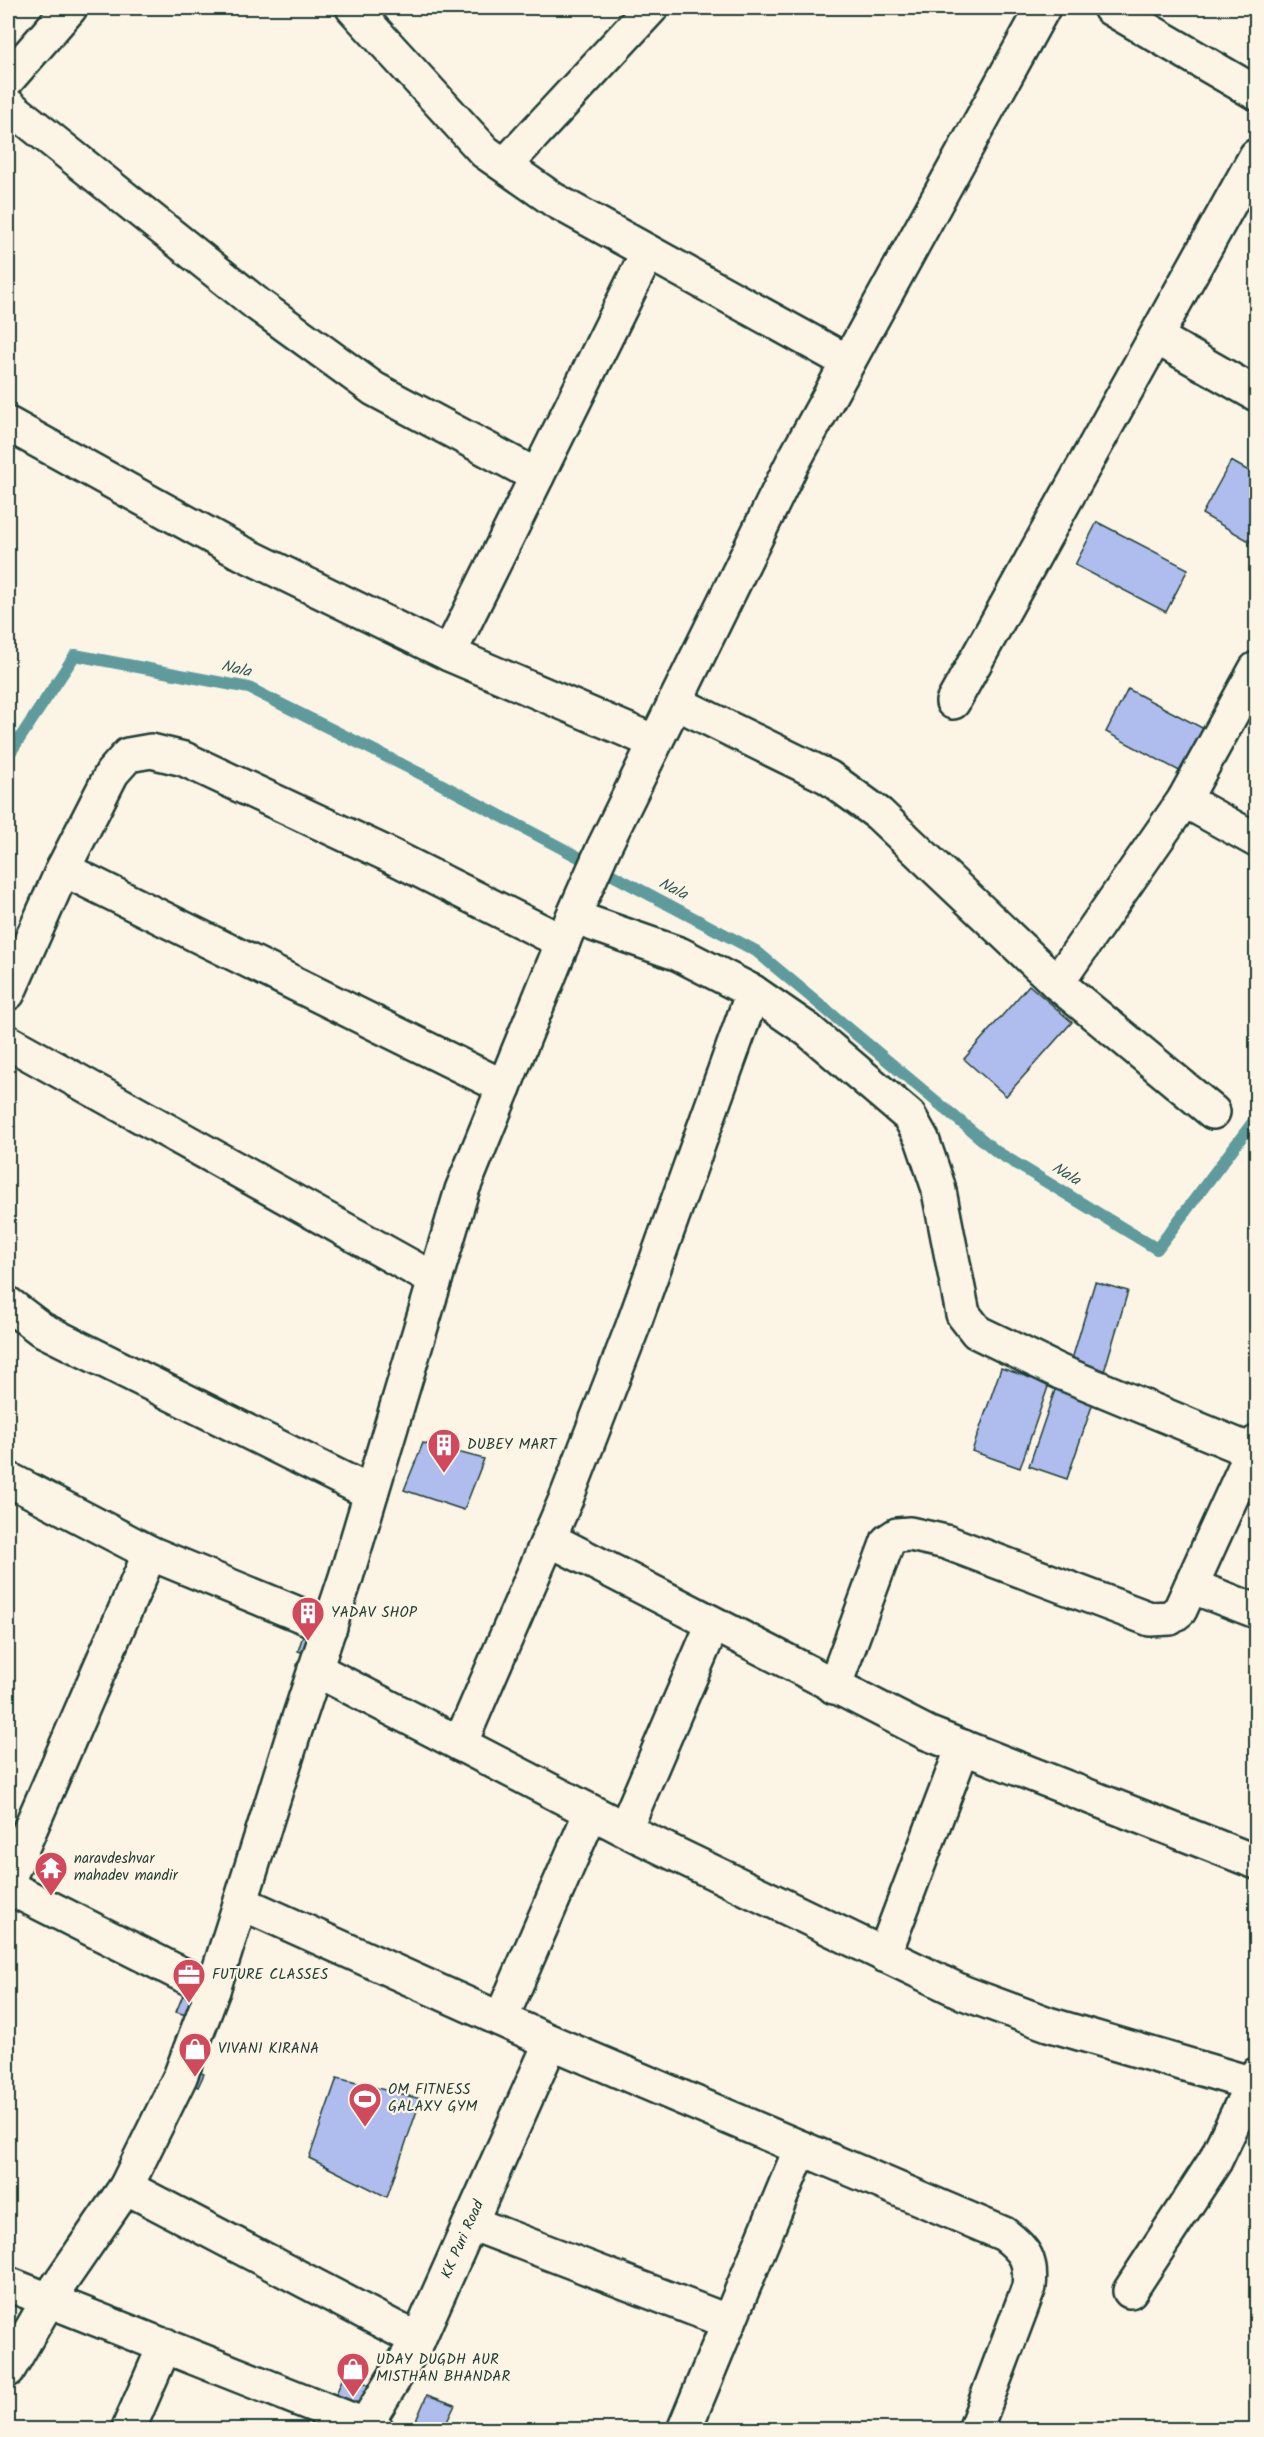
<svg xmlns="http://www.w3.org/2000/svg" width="1264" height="2437" font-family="Kalam,sans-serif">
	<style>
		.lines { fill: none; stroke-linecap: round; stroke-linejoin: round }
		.stream { stroke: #5e9a9d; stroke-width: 12 }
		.building { fill: #aebded; stroke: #1f3d34; stroke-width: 1.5 }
		.minor-casing { stroke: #1f3d34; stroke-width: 38 }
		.minor { stroke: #fcf5e5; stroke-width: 33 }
		.labels { text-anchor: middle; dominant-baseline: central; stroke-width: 4.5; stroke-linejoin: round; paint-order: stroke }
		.poi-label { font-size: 15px; fill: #1f3d34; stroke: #fcf5e5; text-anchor: start }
		.street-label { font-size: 15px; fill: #1f3d34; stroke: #fcf5e5 }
		.water-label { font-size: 16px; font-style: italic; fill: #345c57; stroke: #fcf5e5 }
	</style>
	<rect width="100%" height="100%" fill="#fcf5e5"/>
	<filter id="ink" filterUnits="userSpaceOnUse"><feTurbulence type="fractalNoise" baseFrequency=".0167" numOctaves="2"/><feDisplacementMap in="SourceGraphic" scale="12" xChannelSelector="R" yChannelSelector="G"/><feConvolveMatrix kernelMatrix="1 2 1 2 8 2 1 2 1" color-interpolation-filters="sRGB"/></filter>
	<g filter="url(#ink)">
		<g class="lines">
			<path class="stream" d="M8,756L75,655L249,688L435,781L756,951L997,1152L1157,1249L1256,1118"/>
		</g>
		<path class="building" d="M1231,461L1256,475V545L1202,514Z
			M1097,522L1188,569L1166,612L1075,565Z
			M1128,689L1210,732L1187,775L1106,732Z
			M1029,985L1072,1022L1006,1096L964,1059Z
			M1095,1282L1128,1291L1103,1375L1070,1366Z
			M1001,1368L1049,1384L1020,1468L972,1451Z
			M1057,1384L1095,1397L1067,1479L1029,1466Z
			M423,1443L484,1459L464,1510L404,1490Z
			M306,1626L320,1633L311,1655L298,1651Z
			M183,1995L201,1996L193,2017L176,2012Z
			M191,2068L204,2074L198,2087L186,2082Z
			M337,2078L421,2099L387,2197L309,2158Z
			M345,2372L376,2389L363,2419L331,2407Z
			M427,2395L455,2405L443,2430H412Z"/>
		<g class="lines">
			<g class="minor-casing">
				<g id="minor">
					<path d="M353,8L485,152L554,200L848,362"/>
					<path d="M1110,8L1256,93"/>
					<path d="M8,79L70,8"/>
					<path d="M8,105L257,304L374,389L537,476"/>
					<path d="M505,165L651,8"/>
					<path d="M1156,337L1256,394"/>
					<path d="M8,424L238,551L449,654L655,742"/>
					<path d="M449,654L648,252"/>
					<path d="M675,702L828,777L879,814L1057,983L1213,1112"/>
					<path d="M953,702L1256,156"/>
					<path d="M1184,800L1256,840"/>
					<path d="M63,869L504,1087"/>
					<path d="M573,917L679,954L753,992L808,1030L909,1116L922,1139L938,1186L963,1314L977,1332L1060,1372L1256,1453"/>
					<path d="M1057,983L1184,800L1256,669"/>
					<path d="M8,993L63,869L112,773L128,755L151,751L184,759L385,853L563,942"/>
					<path d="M8,1042L435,1280"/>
					<path d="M8,1304L41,1329L371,1493"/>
					<path d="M8,1479L150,1553L330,1627"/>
					<path d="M549,1539L927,1733L1256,1862"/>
					<path d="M1191,1586L1256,1611"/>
					<path d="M315,1669L640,1837L964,1993L1048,2024L1253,2084"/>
					<path d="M834,1687L888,1541L897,1535L910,1534L946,1542L1150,1619L1170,1618L1180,1610L1256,1443"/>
					<path d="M460,1744L566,1499L633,1326L753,992"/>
					<path d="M625,1829L713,1624"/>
					<path d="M8,1880L150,1553"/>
					<path d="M8,1887L213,1990"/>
					<path d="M242,1903L551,2042L1004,2234C1025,2250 1032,2260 1029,2287L975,2430"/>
					<path d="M884,1955L963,1747"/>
					<path d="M501,2019L591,1812"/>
					<path d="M126,2187L180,2077L213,1990L292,1739L346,1577L462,1190L573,917L604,847L792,464L1043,8"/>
					<path d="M471,2223L729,2322"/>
					<path d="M8,2284L377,2430"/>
					<path d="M1130,2291L1215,2161L1256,2075"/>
					<path d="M8,2370L49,2299L126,2187L418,2340"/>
					<path d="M128,2430L165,2345"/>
					<path id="s1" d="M362,2430L418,2340L551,2042"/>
					<path d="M684,2430L801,2148"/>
				</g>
			</g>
			<use href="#minor" class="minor"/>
		</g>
	</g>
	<defs>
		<g id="building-pin" transform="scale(1.725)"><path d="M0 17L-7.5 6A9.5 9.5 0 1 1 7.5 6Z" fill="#d1495b" stroke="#fcf5e5"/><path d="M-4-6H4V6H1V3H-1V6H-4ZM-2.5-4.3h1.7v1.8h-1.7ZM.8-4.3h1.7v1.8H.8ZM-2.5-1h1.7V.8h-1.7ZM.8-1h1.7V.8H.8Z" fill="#fff"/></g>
		<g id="temple-pin" transform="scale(1.725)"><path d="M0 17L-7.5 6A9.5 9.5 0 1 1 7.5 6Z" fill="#d1495b" stroke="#fcf5e5"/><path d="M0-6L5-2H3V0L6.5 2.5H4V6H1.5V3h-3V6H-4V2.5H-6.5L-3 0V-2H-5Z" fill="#fff"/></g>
		<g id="office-pin" transform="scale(1.725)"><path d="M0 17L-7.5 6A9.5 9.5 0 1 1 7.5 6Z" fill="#d1495b" stroke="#fcf5e5"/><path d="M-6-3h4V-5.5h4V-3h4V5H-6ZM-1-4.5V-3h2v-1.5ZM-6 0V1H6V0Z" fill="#fff"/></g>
		<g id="shop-pin" transform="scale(1.725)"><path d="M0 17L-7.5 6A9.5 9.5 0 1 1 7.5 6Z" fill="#d1495b" stroke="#fcf5e5"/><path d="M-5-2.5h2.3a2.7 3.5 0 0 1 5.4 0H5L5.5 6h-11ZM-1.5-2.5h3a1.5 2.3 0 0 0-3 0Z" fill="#fff"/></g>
		<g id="stadium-pin" transform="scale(1.725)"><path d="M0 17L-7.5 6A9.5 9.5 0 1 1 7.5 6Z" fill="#d1495b" stroke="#fcf5e5"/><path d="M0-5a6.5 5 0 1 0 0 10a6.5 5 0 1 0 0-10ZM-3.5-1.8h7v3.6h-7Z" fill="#fff"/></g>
	</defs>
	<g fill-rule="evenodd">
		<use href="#building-pin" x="444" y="1445"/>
		<use href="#building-pin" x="308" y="1613"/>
		<use href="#temple-pin" x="51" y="1868"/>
		<use href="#office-pin" x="189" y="1975"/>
		<use href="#shop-pin" x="195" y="2049"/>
		<use href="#stadium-pin" x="365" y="2099"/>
		<use href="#shop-pin" x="353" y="2369"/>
	</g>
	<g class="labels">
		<g class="poi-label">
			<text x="467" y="1445">DUBEY MART</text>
			<text x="331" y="1613">YADAV SHOP</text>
			<text x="74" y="1859">naravdeshvar<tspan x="74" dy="17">mahadev mandir</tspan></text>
			<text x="212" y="1975">FUTURE CLASSES</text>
			<text x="218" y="2049">VIVANI KIRANA</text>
			<text x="388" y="2090">OM FITNESS<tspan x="388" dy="17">GALAXY GYM</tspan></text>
			<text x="376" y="2360">UDAY DUGDH AUR<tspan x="376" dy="17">MISTHAN BHANDAR</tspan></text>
		</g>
		<g class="street-label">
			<text stroke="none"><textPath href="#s1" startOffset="216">KK Puri Road</textPath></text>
		</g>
		<g class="water-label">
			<text transform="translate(236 669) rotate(13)">Nala</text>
			<text transform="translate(673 889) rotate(27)">Nala</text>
			<text transform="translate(1066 1174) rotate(31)">Nala</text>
		</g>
	</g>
	<rect width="1264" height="2437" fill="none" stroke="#fcf5e5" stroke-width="30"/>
	<rect x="15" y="15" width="1234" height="2407" fill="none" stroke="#1f3d34" stroke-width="2" filter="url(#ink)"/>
</svg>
